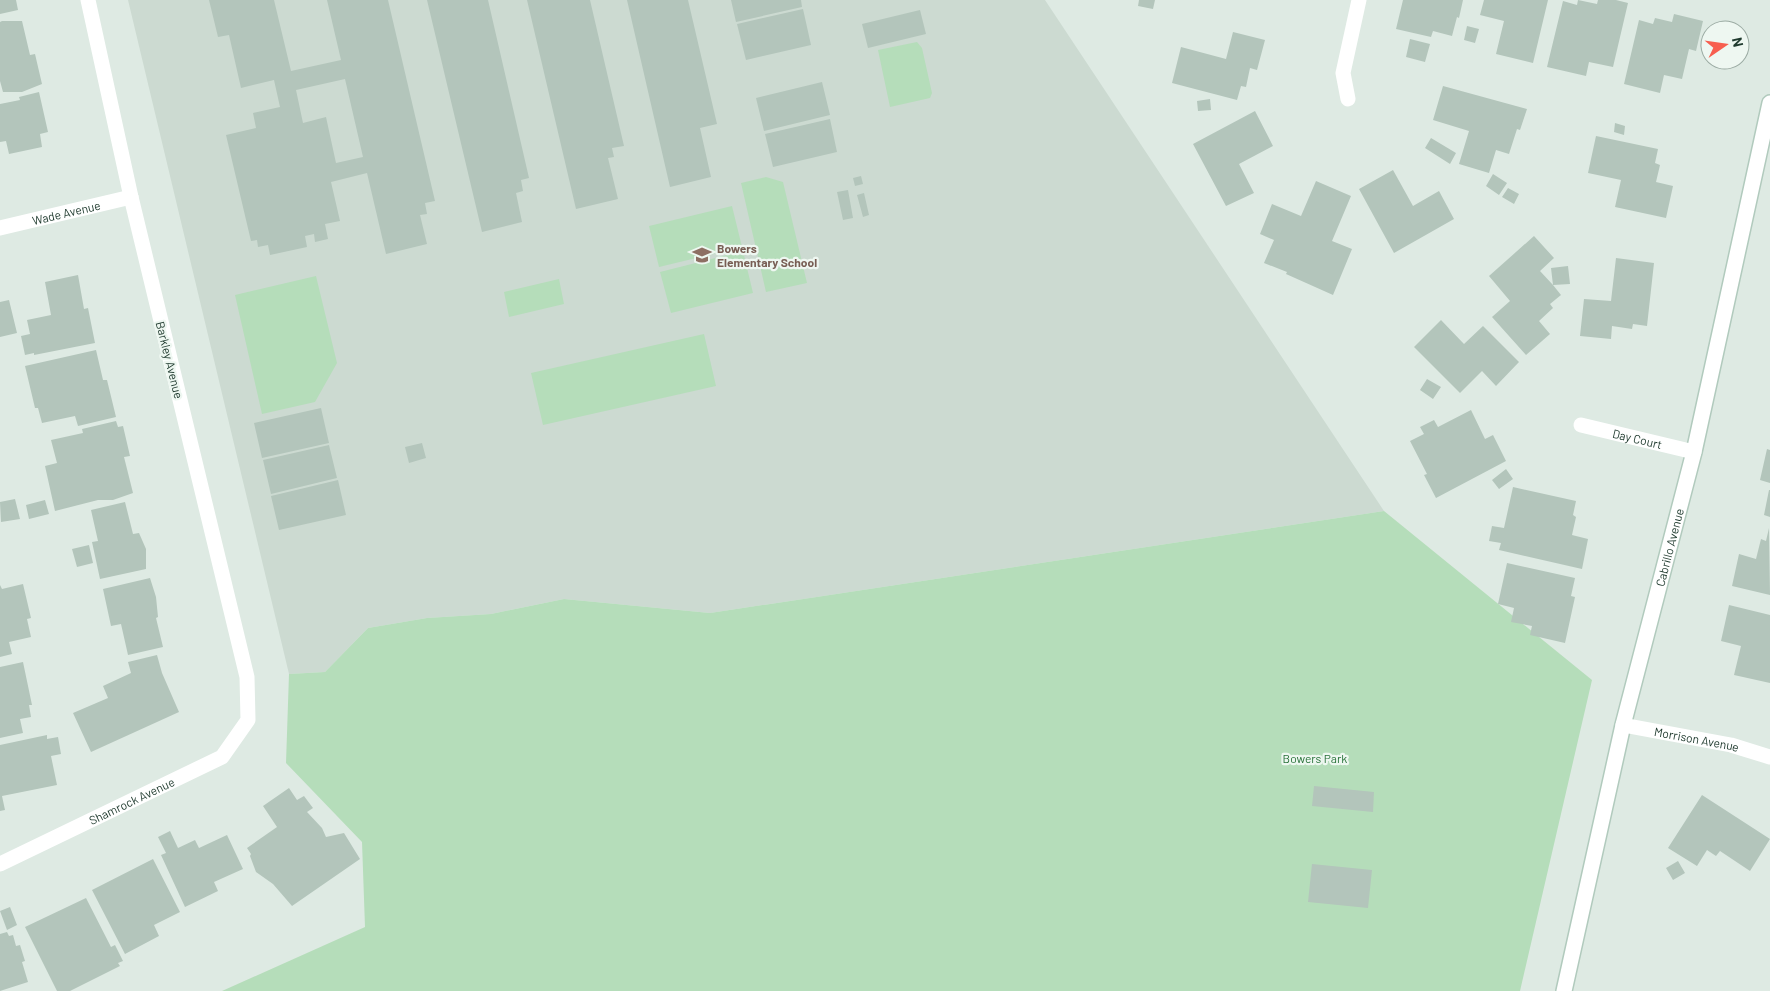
<svg xmlns="http://www.w3.org/2000/svg" width="1770" height="991" font-family="Barlow,sans-serif">
	<style>
		.built { fill: #ccdad1 }
		.green { fill: #b5ddba }
		.building { fill: #b3c5bb; fill-rule: evenodd }
		.lines { fill: none; stroke-linecap: round; stroke-linejoin: round }
		.secondary-casing { stroke: #b1cabd; stroke-width: 18 }
		.street { stroke: #fff; stroke-width: 15 }
		.secondary { stroke: #fff; stroke-width: 15 }
		.labels { text-anchor: middle; dominant-baseline: central; stroke-width: 4.5; stroke-linejoin: round; paint-order: stroke }
		.street-label { font-size: 12px; fill: #1f3a2e; stroke: #eef7f1 }
		.education-label { font-size: 12px; font-weight: bold; fill: #785e54; stroke: #eef7f1; text-anchor: start }
		.park-label { font-size: 12px; fill: #287239; stroke: #eef7f1 }
	</style>
	<rect width="100%" height="100%" fill="#deeae3"/>
	<path class="built" d="M128,0H1045L1384,511L710,613L564,599L491,614L427,618L368,628L325,672L289,674Z"/>
	<path class="green" d="M917,42L922,48L932,93L930,98L890,107L878,50Z
		M766,177L783,182L807,283L766,292L741,183Z
		M732,206L742,247L659,267L649,226Z
		M743,251L753,293L671,313L660,272Z
		M316,276L337,363L315,402L262,414L235,295Z
		M559,279L564,304L509,317L504,292Z
		M704,334L716,386L543,425L531,373Z
		M1384,511L1592,680L1520,991H222L365,927L362,842L286,763L289,674L325,672L368,628L427,618L491,614L564,599L710,613Z"/>
	<path class="building" d="M0,0H16L18,10L0,14Z
		M209,0H274L291,71L341,60L327,0H388L435,201L425,203L427,214L420,215L427,244L386,254L367,173L331,182L340,221L325,224L328,239L315,242L314,234L305,236L307,247L270,255L268,245L258,247L257,240L251,241L226,135L256,128L253,113L280,107L274,80L241,88L229,35L218,37ZM345,79L363,157L336,163L326,117L303,123L296,90Z
		M427,0H488L529,178L521,180L523,191L516,193L522,222L482,232Z
		M527,0H590L624,146L612,148L614,157L608,158L618,199L576,209Z
		M627,0H688L717,124L700,128L711,177L670,187Z
		M731,0H801L802,7L736,22Z
		M1139,0H1155L1153,9L1138,6Z
		M1403,0H1463L1459,18L1457,17L1452,36L1433,31L1431,37L1396,29Z
		M1484,0H1548L1533,63L1496,54L1504,21L1480,15Z
		M1578,0L1597,4L1598,0H1616L1628,3L1613,67L1589,62L1586,76L1547,67L1563,1L1577,5Z
		M803,9L811,45L746,60L737,24Z
		M920,10L926,34L868,48L862,24Z
		M1674,14L1703,21L1696,51L1689,49L1682,79L1664,75L1660,93L1624,84L1639,20L1653,24L1655,18L1672,22Z
		M2,21H22L30,55L35,54L42,84L22,92H3L0,81V22Z
		M1467,26L1479,29L1475,43L1464,40Z
		M1233,32L1265,40L1257,70L1250,68L1246,87L1241,86L1237,100L1172,83L1181,47L1226,59Z
		M1410,39L1430,44L1425,62L1406,57Z
		M822,82L830,115L764,131L756,98Z
		M1443,86L1527,109L1520,130L1517,129L1509,154L1496,150L1489,173L1459,164L1469,131L1433,120Z
		M39,92L48,132L40,134L42,147L9,154L6,141L0,142V104L20,100L19,97Z
		M1210,99L1211,110L1198,111L1197,101Z
		M1255,111L1273,146L1239,164L1254,193L1226,206L1193,144Z
		M830,119L837,152L773,167L765,134Z
		M1615,123L1625,126L1624,135L1614,132Z
		M1596,136L1658,149L1655,163L1660,165L1656,182L1673,186L1666,218L1615,207L1621,180L1588,173Z
		M1431,138L1456,153L1450,164L1425,148Z
		M1393,170L1413,206L1439,191L1454,219L1394,253L1359,189Z
		M1493,174L1507,183L1499,195L1486,186Z
		M861,176L863,184L855,186L853,178Z
		M1316,181L1351,196L1332,241L1352,249L1333,295L1286,274L1287,272L1264,263L1274,240L1260,234L1272,204L1301,216Z
		M1508,188L1519,194L1514,204L1502,197Z
		M848,190L853,218L843,220L837,192Z
		M864,193L869,215L863,217L857,195Z
		M1534,236L1554,258L1540,271L1553,285L1551,268L1568,266L1570,284L1553,285L1561,295L1550,304L1553,308L1539,321L1550,334L1526,355L1492,317L1510,301L1489,276Z
		M1616,258L1654,263L1647,326L1633,324L1632,329L1612,326L1611,339L1580,336L1584,299L1611,301Z
		M78,275L84,309L88,308L95,343L34,355V353L25,355L21,336L30,334L27,320L51,315L45,282Z
		M9,300L17,333L0,337V302Z
		M1441,320L1464,344L1483,326L1519,362L1496,386L1482,371L1460,393L1414,347Z
		M96,350L103,380H107L116,417L78,426L75,416L42,423L38,408H35L25,366Z
		M1427,379L1441,387L1433,399L1420,390Z
		M321,408L329,443L262,458L254,423Z
		M1471,410L1485,439L1493,435L1506,461L1436,498L1424,475L1427,474L1410,441L1424,434L1420,427L1434,420L1438,427Z
		M116,421L118,427L123,426L130,456L124,457L133,493L113,500H98L55,511L45,466L57,463L51,440L83,433L82,429Z
		M422,443L426,458L409,463L405,447Z
		M329,445L337,478L271,494L263,460Z
		M1767,449L1770,450V483L1760,480Z
		M1506,469L1513,479L1499,489L1492,480Z
		M338,480L346,515L279,530L271,496Z
		M1513,487L1576,501L1573,515L1576,517L1572,535L1588,539L1582,569L1499,550L1501,543L1489,541L1492,526L1504,528Z
		M1769,490H1770V517L1764,515Z
		M15,499L20,519L1,522L0,502Z
		M45,500L49,514L29,519L26,505Z
		M125,502L133,534L139,533L146,549V569L100,579L92,542L98,541L91,510Z
		M1769,528L1770,595L1732,586L1739,554L1756,559L1761,539L1766,541Z
		M89,545L93,563L77,567L72,549Z
		M1507,563L1575,578L1571,596L1575,597L1565,643L1530,635L1532,626L1511,622L1514,608L1498,604Z
		M150,578L156,597L158,617L156,618L163,647L128,655L121,624L111,626L103,589Z
		M23,584L31,618L27,619L31,637L9,642L12,654L0,657V585L2,589Z
		M1729,605L1770,615V683L1734,675L1741,646L1721,641Z
		M157,655L162,673L179,712L91,752L73,713L108,698L103,686L131,673L128,662Z
		M23,662L32,705H29L31,717L20,719L23,733L0,738V667Z
		M47,735V739L58,737L61,754L51,756L57,785L2,796L5,810L0,811V745Z
		M1314,786L1374,792L1373,812L1312,806Z
		M289,788L297,800L304,796L313,808L307,812L322,828L326,837L344,833L360,859L292,906L273,884L256,872L250,856L251,854L247,848L277,827L263,806Z
		M1702,795L1770,839L1750,871L1720,851L1716,856L1707,850L1697,866L1668,848Z
		M170,831L178,848L195,840L199,848L227,835L243,869L214,882L218,891L185,907L161,855L166,853L158,837Z
		M153,859L180,912L154,925L159,936L125,954L92,890Z
		M1678,861L1685,873L1673,880L1666,868Z
		M1312,864L1372,870L1368,908L1308,902Z
		M86,898L111,947L115,945L123,961L118,963L120,966L70,991H57L25,927Z
		M10,907L17,925L7,930L0,911Z
		M7,932L9,936L13,935L16,946L20,945L25,961L22,962L28,982L0,991V934Z"/>
	<g class="lines">
		<g class="secondary-casing">
			<g id="secondary">
				<path id="s5" d="M1564,991L1623,725L1694,452L1770,103"/>
			</g>
		</g>
		<g class="street">
			<path d="M1348,99L1343,73L1359,0"/>
			<path id="s1" d="M0,228L131,197"/>
			<path id="s2" d="M1581,425L1694,452"/>
			<path id="s3" d="M1623,725L1731,745L1770,757"/>
			<path id="s4" d="M0,864L222,757L248,720L247,677L131,197L88,0"/>
		</g>
		<use href="#secondary" class="secondary"/>
	</g>
	<defs>
		<g id="school-bare" transform="scale(1.5)"><path d="M0-5L7-2L0 1L-7-2ZM-4 1L0 2.5L4 1V4Q0 6-4 4Z" fill="#8d6e63" stroke="#eef7f1" stroke-width="2.5" paint-order="stroke"/></g>
	</defs>
	<g fill-rule="evenodd">
		<use href="#school-bare" x="702" y="255"/>
	</g>
	<g class="labels">
		<g class="street-label">
			<text stroke="none"><textPath href="#s1" startOffset="68">Wade Avenue</textPath></text>
			<text transform="translate(170 360) rotate(76)">Barkley Avenue</text>
			<text stroke="none"><textPath href="#s2" startOffset="58">Day Court</textPath></text>
			<text stroke="none"><textPath href="#s5" startOffset="456">Cabrillo Avenue</textPath></text>
			<text stroke="none"><textPath href="#s3" startOffset="75">Morrison Avenue</textPath></text>
			<text stroke="none"><textPath href="#s4" startOffset="146">Shamrock Avenue</textPath></text>
		</g>
		<g class="education-label">
			<text x="717" y="248">Bowers<tspan x="717" dy="14">Elementary School</tspan></text>
		</g>
		<g class="park-label">
			<text x="1315" y="758">Bowers Park</text>
		</g>
	</g>
	<g transform="translate(1725 45) rotate(77)"><circle r="24" fill="#eef7f1" stroke="#9baba3"/>
	<path d="M0-4L9 19L0 12L-9 19Z" fill="#f75e4f"/>
	<text y="-8" font-size="14" font-weight="bold" text-anchor="middle" fill="#1f3a2e">N</text>
	</g>
</svg>
